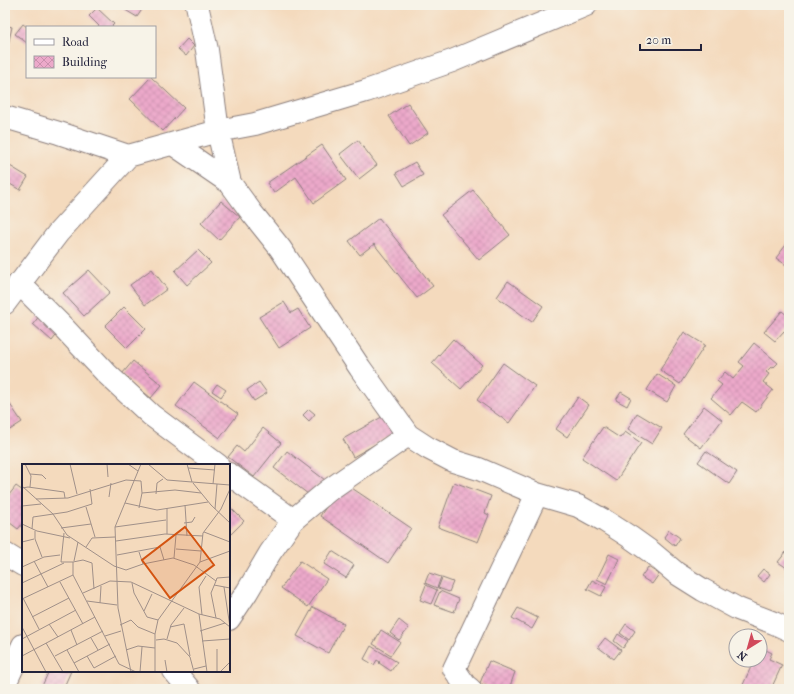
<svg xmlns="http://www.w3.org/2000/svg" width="794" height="694" font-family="'IM FELL French Canon',serif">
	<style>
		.building { fill: url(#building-cross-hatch) }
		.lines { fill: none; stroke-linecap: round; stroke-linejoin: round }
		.minor-casing { stroke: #8b7e7c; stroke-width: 24 }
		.minor { stroke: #fff; stroke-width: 22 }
		.inset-road { fill: none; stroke: #a09089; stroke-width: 1 }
		.view { fill: #d45411; fill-opacity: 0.15; stroke: #d45411; stroke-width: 2 }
		.inset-edge { fill: none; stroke: #22223b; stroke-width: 2 }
	</style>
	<defs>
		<pattern id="building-cross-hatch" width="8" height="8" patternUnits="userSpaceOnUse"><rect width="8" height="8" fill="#eca9ca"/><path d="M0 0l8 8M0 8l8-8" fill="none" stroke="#ca91ae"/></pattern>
	</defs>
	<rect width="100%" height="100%" fill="#f7f3e8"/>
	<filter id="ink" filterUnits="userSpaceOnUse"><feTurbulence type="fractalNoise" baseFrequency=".025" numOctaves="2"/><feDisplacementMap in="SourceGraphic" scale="8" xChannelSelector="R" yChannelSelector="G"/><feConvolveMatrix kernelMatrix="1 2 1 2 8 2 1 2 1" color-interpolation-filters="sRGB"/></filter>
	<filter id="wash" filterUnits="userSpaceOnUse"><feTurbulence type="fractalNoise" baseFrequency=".012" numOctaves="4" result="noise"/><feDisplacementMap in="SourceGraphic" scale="16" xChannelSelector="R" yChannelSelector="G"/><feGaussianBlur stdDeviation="0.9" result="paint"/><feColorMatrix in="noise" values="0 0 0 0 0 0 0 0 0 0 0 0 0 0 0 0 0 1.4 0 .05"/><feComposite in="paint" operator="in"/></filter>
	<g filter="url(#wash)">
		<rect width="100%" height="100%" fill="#f4dabd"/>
		<g id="blocks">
			<path class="building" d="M117,5H145L137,17Z
				M97,8L114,24L111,27H100L89,16Z
				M23,24L27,27V43L15,34Z
				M5,25L12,27L6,54H5Z
				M187,39L194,46L186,56L178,49Z
				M151,77L184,108L163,131L130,99Z
				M408,103L428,133L409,146L389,116Z
				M358,140L377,165L359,179L340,154Z
				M322,145L346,180L314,203L296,177L274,193L267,183Z
				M415,162L423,175L404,186L396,173Z
				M5,163L28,177L20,190L5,181Z
				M473,190L510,235L479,260L441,215Z
				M221,201L240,217L219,240L201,223Z
				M379,218L433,286L417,298L374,244L360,255L349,241Z
				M789,241V267L776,258Z
				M198,250L211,263L187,285L175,271Z
				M152,269L167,289L145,305L130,285Z
				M89,270L110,292L84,316L63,293Z
				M508,281L543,306L532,322L497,297Z
				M284,302L291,313L298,309L310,328L279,348L259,317Z
				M124,307L146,329L127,348L105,326Z
				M782,311L789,317V335L784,331L775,341L764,332Z
				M40,315L59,332L52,341L33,324Z
				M684,332L705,345L680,384L660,370Z
				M453,339L482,365L461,389L432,363Z
				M754,343L778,363L773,368L771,367L766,372L769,374L763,382L773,390L756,412L742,402L731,415L711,398L722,385L717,381L725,372L733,379L744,366L739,362Z
				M133,361L162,385L151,398L122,374Z
				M503,363L535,386L509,423L477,400Z
				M657,374L676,386L667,402L647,390Z
				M194,382L238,414L220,438L176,406Z
				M259,382L267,393L254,401L247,390Z
				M217,384L226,390L221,397L212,391Z
				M621,392L631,398L627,406L616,400Z
				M5,397L22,422L5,433Z
				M578,397L589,405L567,437L556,429Z
				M704,406L722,420L701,448L683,434Z
				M309,409L315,414L309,421L303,415Z
				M637,413L662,428L652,444L628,429Z
				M387,414L398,431L353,457L343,439Z
				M603,427L620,438L625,432L641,443L616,481L582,458Z
				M263,428L281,443L254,477L228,457L237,446L244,452Z
				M287,451L325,480L308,494L274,468Z
				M706,451L737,472L729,484L698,462Z
				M343,482L411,528L388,563L320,516Z
				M454,482L491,496L485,513L489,515L478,542L438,527Z
				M16,486L23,491V523L18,529L5,519V500Z
				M229,506L244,521L229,536Z
				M669,530L680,538L675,546L664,537Z
				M332,551L354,565L346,578L324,564Z
				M786,552L789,554V565L787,568L778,562Z
				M609,554L619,559L607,584L597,579Z
				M300,561L327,579L308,607L281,588Z
				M648,567L659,574L652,584L641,577Z
				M763,569L770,574L764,582L757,576Z
				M429,573L441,577L437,588L425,583Z
				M442,578L453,582L449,592L438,588Z
				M592,580L606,587L601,596L587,589Z
				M426,585L437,590L431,604L420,600Z
				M440,591L459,599L454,612L434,605Z
				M313,607L344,624L328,653L297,636Z
				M518,608L538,618L532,629L512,618Z
				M399,620L409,628L399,640L390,633Z
				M626,624L635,631L629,640L620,633Z
				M381,630L400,642L391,655L373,644Z
				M618,634L628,641L623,648L614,641Z
				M605,638L621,650L614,659L598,647Z
				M371,646L397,662L391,671L379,663L380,662L377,660L374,665L364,659Z
				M760,647L772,653L769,659L782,665L771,689H747L742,687L754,660H760Z
				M489,661L515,672L509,689H495L480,683Z
				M49,671H71L63,689H48L42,686Z"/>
		</g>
	</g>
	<g filter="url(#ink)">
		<use href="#blocks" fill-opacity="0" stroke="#8b7e7c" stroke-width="1"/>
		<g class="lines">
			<g class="minor-casing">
				<path id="minor" d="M197,5L207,50L218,131L230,183L252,213L280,248L360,368L408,435L428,448L453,461L479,469L537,494L578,506L605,521L630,537L651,552L676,573L703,590L738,609L774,623L789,630
					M5,117L59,133L128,156
					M173,144L230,183
					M19,283L63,327L107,374L151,415L218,465
					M5,303L58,233L128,156L218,131L255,124L366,91L452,61L586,5
					M229,474L293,520
					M5,554L23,565
					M229,619L247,592L270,553L293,520L329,490L408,435
					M174,671L189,689
					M5,684L23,645
					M470,689L465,685L454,669L537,494"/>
			</g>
			<use href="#minor" class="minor"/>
		</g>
	</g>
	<g transform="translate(22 464)">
		<rect width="208" height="208" fill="#f4dabd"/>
		<path class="inset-road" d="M3,0L9,12L8,23M48,0L55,30M85,0L86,13M106,0L116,7M126,0L145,16L208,21M165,0L170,18M166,4L193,6M8,10L20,11L24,15M171,19L189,41L208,59M191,20L193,0M0,22L31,50L45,71L92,102L104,106L121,100L151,94L172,101L194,117L189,129L194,154M0,24L6,23L42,28L43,34M134,30L135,19L141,15M87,33L89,19M14,35L46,34L104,16L119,17L120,29L153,26L179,29M103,39L135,46L186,38M163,41L165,72M0,42L19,40M64,43L73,73M117,44L120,29M145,44V70M193,45L195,20M162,59L170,58L173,53M0,60L15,67L48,74M93,63L144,56M39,64L69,60M10,65L11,53L45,48L70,40L68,25M13,67V75L20,93M182,68L208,78M42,69L39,98H51V111L97,200L114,208M94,77L143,70L181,72M0,78L12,75M64,83L70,74L93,73M154,85L179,87M117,88L121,100M95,91L138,83L142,96M152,94L154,71M12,97L26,123M52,97L56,78M51,98L61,96L70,99L72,125M178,98L208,87M0,103L22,93L38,91M194,117L195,114L208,113M38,118L61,160M0,119L42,99M110,119L112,129L125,153L136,156M192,121L208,124M202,123L208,163M61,129L88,117L109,118L177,150L198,155L208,163M1,134L17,165M0,135L51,111M65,137L95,141M78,139L79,122M122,147L130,130M177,150L185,208M180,151L177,123L184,112M10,153L47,134M27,160L36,173M98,161L109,156L116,163L133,170M0,163L24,208M148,163L162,160L168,192M49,166L55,181M178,167L203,159M83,172L99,167M69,174L76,186M0,175L54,146M145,175L149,161L162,144M134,176L142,175L155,179L168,193L172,208M180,177L208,175M24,179L41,208M195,185V208M45,186L57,208M104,186L116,182L133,184M0,192L73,153M33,192L81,167M65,192L72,204L94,192M143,196L145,208M52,199L88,180M172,205L184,202M109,208L96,144L93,63L119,0M118,208L120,183M133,208V170L136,156L178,98L181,69L199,45L208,25M198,208L208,198"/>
		<path class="view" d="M163,63L192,101L148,134L120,96Z"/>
		<rect width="208" height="208" class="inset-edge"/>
	</g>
	<rect width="794" height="694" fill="none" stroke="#f7f3e8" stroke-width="20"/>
	<rect x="26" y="26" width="130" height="52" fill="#f7f3e8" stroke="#a29fa3"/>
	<rect x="34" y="39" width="20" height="6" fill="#ffffff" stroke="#a29fa3"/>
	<text x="62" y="46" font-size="12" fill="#22223b">Road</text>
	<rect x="34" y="56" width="20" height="12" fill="url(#building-cross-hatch)" stroke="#a29fa3"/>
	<text x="62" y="66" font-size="12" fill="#22223b">Building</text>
	<g transform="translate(748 648) rotate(217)"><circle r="19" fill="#f7f3e8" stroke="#a29fa3"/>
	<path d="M0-3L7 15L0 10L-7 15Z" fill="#d1495b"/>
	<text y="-6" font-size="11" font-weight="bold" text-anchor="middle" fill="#22223b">N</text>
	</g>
	<path d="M640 44v6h61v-6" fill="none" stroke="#22223b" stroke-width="2"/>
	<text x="646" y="44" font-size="12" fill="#22223b" stroke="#f7f3e8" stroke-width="3" paint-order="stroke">20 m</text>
</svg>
